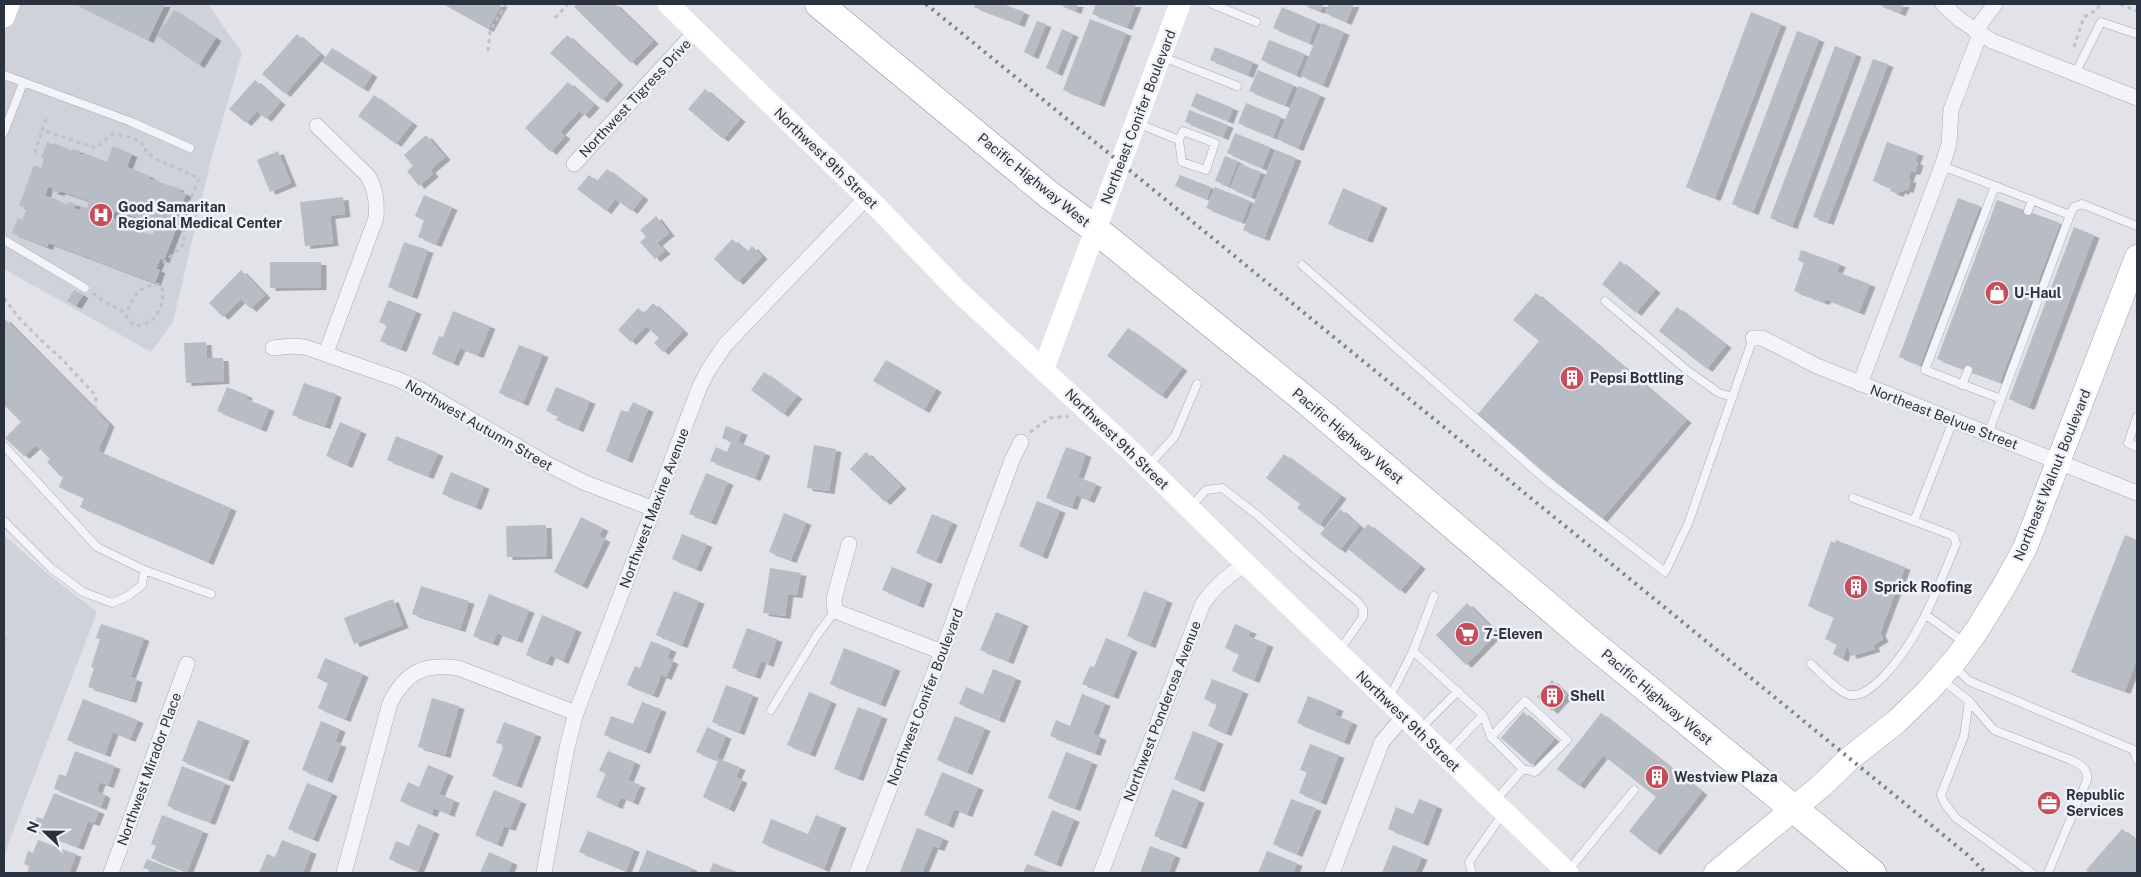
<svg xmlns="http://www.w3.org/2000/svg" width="2141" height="877" font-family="'Public Sans',sans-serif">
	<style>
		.built { fill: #cfd2da }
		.building { fill: #b8bdc5; fill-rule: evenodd; filter: url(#shadow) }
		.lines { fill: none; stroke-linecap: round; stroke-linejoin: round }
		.lane-casing { stroke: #a6aab3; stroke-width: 9 }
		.street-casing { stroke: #a6aab3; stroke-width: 16 }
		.primary-casing { stroke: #a1a8b4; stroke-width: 25 }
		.highway-casing { stroke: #89919e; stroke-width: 29 }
		.path { stroke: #bfc1c7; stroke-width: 3; stroke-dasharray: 4 4; stroke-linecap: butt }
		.lane { stroke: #f3f4f7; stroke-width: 8 }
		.street { stroke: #f3f4f7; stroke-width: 15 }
		.secondary { stroke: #fff; stroke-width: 21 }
		.primary { stroke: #fff; stroke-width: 24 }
		.highway { stroke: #fff; stroke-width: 28 }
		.rail { stroke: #7b8391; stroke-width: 4; stroke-dasharray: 2.5 5; stroke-linecap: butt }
		.labels { text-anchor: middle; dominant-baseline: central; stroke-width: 5; stroke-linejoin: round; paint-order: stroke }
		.street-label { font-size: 14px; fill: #2a313f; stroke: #f0f2f6 }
		.poi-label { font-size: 14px; font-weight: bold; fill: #2a313f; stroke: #f0f2f6; text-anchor: start }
	</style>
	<defs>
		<filter id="shadow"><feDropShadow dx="5.5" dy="3" stdDeviation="0" flood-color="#0004"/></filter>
	</defs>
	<rect width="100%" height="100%" fill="#e1e3e9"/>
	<path class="built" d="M4,4H208L242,53L211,160L173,322L151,352L4,269Z
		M4,535L47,573L97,612L4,855Z"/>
	<path class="building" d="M75,4H165L148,40Z
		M443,4H502L488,29Z
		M577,4H615L653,41L631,63L574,7Z
		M976,4H1003L1024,12L1019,24L974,7Z
		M1058,4H1078L1076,11Z
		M1096,4H1136L1127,27L1092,14Z
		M1302,4H1324L1320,11Z
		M1329,4H1354L1346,22L1325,13Z
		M1877,4H1904L1900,13Z
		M1282,7L1317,22L1309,43L1273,28Z
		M174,10L216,38L199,65L157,36Z
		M1751,12L1781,24L1715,198L1686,187Z
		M1090,19L1126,33L1099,104L1063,90Z
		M1037,21L1046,24L1033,56L1024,52Z
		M1322,23L1344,32L1323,85L1301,76Z
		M1062,29L1073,34L1057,73L1046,68Z
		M1797,31L1819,39L1753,212L1732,204Z
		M297,34L320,54L285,94L262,74Z
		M567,35L618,82L602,100L550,53Z
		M1269,40L1305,54L1296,75L1261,60Z
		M1835,46L1856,54L1792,226L1770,218Z
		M1215,47L1253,62L1248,75L1210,60Z
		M332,48L372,74L363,89L322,62Z
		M1873,59L1888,64L1828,222L1813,217Z
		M1258,70L1293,85L1285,105L1249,91Z
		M255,80L280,102L266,119L257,111L246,123L229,109Z
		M568,82L594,105L584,116L579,111L560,132L565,136L551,152L525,128Z
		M1299,86L1320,95L1298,148L1277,139Z
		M705,89L740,119L723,139L688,109Z
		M1196,93L1233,108L1228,121L1191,106Z
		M374,95L412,123L396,144L358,116Z
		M1246,103L1281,117L1273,137L1238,123Z
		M1189,110L1228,125L1223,137L1185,122Z
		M1235,133L1270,147L1262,168L1227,153Z
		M426,135L445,157L430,170L433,174L419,186L407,171L413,166L404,155Z
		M47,142L54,145V143L72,151L73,149L80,151L79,154L83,155L84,153L107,162L113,146L132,154L127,167L150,176L149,179L160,181L159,183L179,188L178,190L186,194L182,204L185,205L182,214L176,211L174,217L180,219L164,260L160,259L156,269L160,270L155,283L49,243L47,247L12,233L18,218L22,220L27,208L19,206L34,165L41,168L44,159L41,158ZM48,187L53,188L52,191L59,193L60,191L89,201L87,208L82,206L80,210L74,208L76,204L69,202L68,204L55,201L56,199L45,196ZM115,211L139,218L138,220L144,222L143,224L150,227L152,224L157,225L153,235L135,230L130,227L131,224L124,221L123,225L117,223L118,220L112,218Z
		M1887,142L1918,153L1915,161L1918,163L1915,172L1911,171L1908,179L1911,180L1908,190L1905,189L1903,192L1900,190L1898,194L1890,191L1891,188L1873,181Z
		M1276,150L1296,158L1264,238L1243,230Z
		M278,151L291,183L270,192L257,160Z
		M1225,156L1238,161L1228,186L1215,181Z
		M1240,164L1261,172L1251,197L1230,188Z
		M607,169L643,197L632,211L615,199L606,211L577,189L589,175L597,181Z
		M1180,175L1211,187L1207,199L1175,186Z
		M1215,187L1250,201L1242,222L1206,208Z
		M1343,188L1382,205L1367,240L1328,224Z
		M424,195L452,207L436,244L418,237L424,220L415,216Z
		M343,197L345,214L330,216L333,243L305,246L300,202Z
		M1958,198L1980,206L1920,365L1899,357Z
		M1997,200L2060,223L2000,382L1937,359Z
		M656,216L669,233L657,243L665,251L655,259L640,242L646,237L640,230Z
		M2074,227L2094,235L2029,407L2009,399Z
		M732,239L747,252L752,246L762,256L738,282L714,259Z
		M404,242L428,250L412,296L388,287Z
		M1801,250L1840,264L1837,272L1870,284L1859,312L1826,299L1824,302L1794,291L1804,263L1798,260Z
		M1620,261L1655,290L1636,313L1602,284Z
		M270,262H321V287L270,288Z
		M241,270L265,295L251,309L241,299L223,317L209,303Z
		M74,290L83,295L76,306L67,301Z
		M1536,293L1686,420L1601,520L1477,415L1539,341L1513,320Z
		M388,300L416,311L401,349L380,341L387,325L379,322Z
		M653,303L683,331L663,352L654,343L659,338L646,326L631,342L618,330L638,308L644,313Z
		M1677,307L1726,345L1707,369L1659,331Z
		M453,311L490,326L478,355L460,348L453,363L432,354L439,336L443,337Z
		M4,318L109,424L98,451L231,508L208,562L80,507L84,498L59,487L64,474L61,477L47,462L50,459L36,445L24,456L5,438L21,422L4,405Z
		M1128,328L1182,368L1161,396L1107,356Z
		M206,342L207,358H223L224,381L186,383L184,343Z
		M519,345L543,354L523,403L499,393Z
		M886,360L936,389L924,410L873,381Z
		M764,372L797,396L783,414L751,390Z
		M304,383L336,394L325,426L292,415Z
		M227,387L247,395L246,399L269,408L261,429L217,411Z
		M556,387L590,401L578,429L556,420L558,415L546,411Z
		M633,402L648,409L627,460L606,451L621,410L628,412Z
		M340,422L361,431L347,465L326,456Z
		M726,426L742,432L738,442L765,453L755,478L710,461L716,447L727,452L731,442L722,438Z
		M396,436L438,453L428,476L387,460Z
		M814,445L836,449L829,491L807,488Z
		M1066,447L1086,454L1078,477L1096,484L1089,500L1076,495L1072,507L1046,498Z
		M866,452L901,486L885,502L850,469Z
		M1284,454L1341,496L1319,525L1297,508L1300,504L1266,478Z
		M451,472L484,486L476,507L442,494Z
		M706,473L728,482L711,522L689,514Z
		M1037,501L1060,510L1042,556L1019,546Z
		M1340,509L1359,526L1340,550L1320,534Z
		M784,513L806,522L791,560L769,552Z
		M932,514L952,522L936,561L916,553Z
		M581,517L603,528L599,536L605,539L582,586L554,572Z
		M1368,524L1420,566L1400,591L1348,549Z
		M546,525L547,556L507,557L506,526Z
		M682,534L707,544L696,569L672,559Z
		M2125,535L2137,540V659L2125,691L2071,672Z
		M1836,540L1905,567L1880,633L1883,639L1873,645L1875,649L1851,656L1847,644L1843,659L1833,654L1837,644L1825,639L1834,617L1808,606L1831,541L1835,543Z
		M892,567L927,581L918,605L882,590Z
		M770,568L801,573L797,595L788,594L785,616L763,613Z
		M421,586L469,601L460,629L412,614Z
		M674,591L699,601L682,645L656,635Z
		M1144,591L1167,600L1150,645L1127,636Z
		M489,594L529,610L517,640L497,633L493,643L473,636Z
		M393,599L403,625L354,644L344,618Z
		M1467,603L1497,633L1466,665L1436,635Z
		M996,612L1023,623L1008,661L980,650Z
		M542,615L576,629L563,661L550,655L547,663L526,655Z
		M101,624L144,638L130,677L137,679L131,700L88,687L94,668L91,667L100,639L96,638Z
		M1235,624L1251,631L1248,636L1268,644L1254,680L1232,671L1239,654L1225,648Z
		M747,628L777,639L768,664L761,661L755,676L732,668Z
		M1106,638L1132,649L1113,696L1082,684L1090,666L1094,667Z
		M651,641L671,649L667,658L673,661L666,677L661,675L653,695L627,685L635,666L640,668Z
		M844,648L895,668L880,704L830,684Z
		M325,658L363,674L345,719L318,708L328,683L317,678Z
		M993,669L1016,678L999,720L959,704L966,687L983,694Z
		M1212,679L1243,691L1226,733L1208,726L1217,704L1204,699Z
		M1552,680L1567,695L1552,711L1537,697Z
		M726,685L753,695L739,732L712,722Z
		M809,692L831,701L810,754L787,745Z
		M1082,694L1105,703L1093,734L1101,737L1095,753L1050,736L1056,720L1070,726Z
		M1308,696L1338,708L1335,715L1352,722L1344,742L1297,723Z
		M432,698L459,706L445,755L418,747Z
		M83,699L138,720L130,739L113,732L105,754L67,740Z
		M642,702L661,709L645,751L604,735L611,716L633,724Z
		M858,707L882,716L858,778L834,769Z
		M1523,712L1554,739L1532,765L1501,738Z
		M1601,713L1702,792L1655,852L1629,831L1656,797L1603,755L1579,786L1557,769Z
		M955,716L985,728L967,772L937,760Z
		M198,720L244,738L228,779L182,761Z
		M321,721L340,729L335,742L341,744L327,780L302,770Z
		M504,722L536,734L516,785L492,776L504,745L496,743Z
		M707,727L726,736L717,758L740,767L736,777L742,780L729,809L703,797L718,761L696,752Z
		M1193,731L1218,741L1199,789L1174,779Z
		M1310,744L1339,755L1321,802L1299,793L1307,772L1300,770Z
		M75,751L115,766L108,785L100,782L97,791L105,795L101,807L54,789L59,774L66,776Z
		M608,751L635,762L628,780L640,785L633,802L621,797L617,806L596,797L606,773L599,771Z
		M1066,752L1092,762L1075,808L1048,798Z
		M428,765L448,773L439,794L454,800L449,814L434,808L432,814L400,801L408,782L419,787Z
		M182,766L225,783L210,822L167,806Z
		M942,772L978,787L967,814L954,809L948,825L924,815Z
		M307,783L332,793L313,839L288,829Z
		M1172,789L1199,800L1181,846L1154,836Z
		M494,790L521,801L510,828L504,826L497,844L475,835Z
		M54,793L99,811L94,823L88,821L78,847L33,830L37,817L43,819Z
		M1291,799L1316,808L1297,854L1273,844Z
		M1419,799L1437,806L1423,843L1388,829L1396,807L1413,814Z
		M1052,810L1074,819L1056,864L1034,855Z
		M162,815L203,831L187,872L151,858L156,846L151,844Z
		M816,815L841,825L824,869L762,843L771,819L808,834Z
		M418,824L434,831L418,871L389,859L396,841L409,846Z
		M917,828L943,838L939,848L933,846L922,873H902L900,872Z
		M2122,829L2137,841V873H2089L2086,870Z
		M588,831L634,849L626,871L579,852Z
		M38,840L76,854L69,873H27L29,866L24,864L28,851L33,853Z
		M282,840L311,851L303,873H259L267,854L275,857Z
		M1393,845L1422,857L1415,873H1382Z
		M1150,846L1175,855L1168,873H1140Z
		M647,850L692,868L690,873H638Z
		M1267,851L1297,863L1293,873H1258Z
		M489,852L512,862L508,873H480Z
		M147,859L182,873H148L149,870L143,868Z
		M713,863L740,873H709Z
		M1027,864L1052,873H1023Z"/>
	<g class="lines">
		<g class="lane-casing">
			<path id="lane" d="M1212,4L1256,22
				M1163,57L1237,86
				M2075,74L2101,22L2137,34
				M4,75L129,121L190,148
				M1137,123L1179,140L1183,131L1215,143L1206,170L1182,162L1179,140
				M4,132L23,83
				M1942,166L1995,186L1925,370L2001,399L2070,215L1995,186
				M2028,211L2032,200
				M2070,215L2074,207L2082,204L2137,226
				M4,240L85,288
				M1302,265L1546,480L1665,572L1688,524L1753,338
				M1605,301L1688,371L1719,393L1733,397
				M1962,385L1968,370
				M2137,417L2128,443L2137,447
				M1988,434L2001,399
				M4,446L97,547L144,570L211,594
				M1148,466L1175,436L1197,384
				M1190,508L1206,490L1222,488L1256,514L1301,554L1358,602L1363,609V617L1339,651
				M4,521L51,568L83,592L112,603L128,596L142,585L144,570
				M1914,521L1953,421
				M1926,615L1965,643
				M1413,651L1483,715L1491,737L1523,769L1495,801
				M1811,664C1819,671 1840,694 1850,695C1862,697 1874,686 1882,678C1919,640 1936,592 1956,544L1954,536L1853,498
				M1954,666L1969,681L2134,750
				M1941,679L1969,701L1994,730L2071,760C2080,764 2089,769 2087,780L2048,873
				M1389,699L1413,651L1434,596
				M1969,701L1964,736L1941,795L1945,804L1956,818L2032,873
				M771,710L817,635L835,611
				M1420,729L1458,691
				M1491,737L1525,701L1567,740L1535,772L1523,769
				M2134,750L2137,760
				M1446,754L1483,715
				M1568,871L1634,790
				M1472,873L1469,862L1504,812"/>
		</g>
		<g class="street-casing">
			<path id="street" d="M1943,4L1959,19L1992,41L2137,98
				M1975,31L1995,4
				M317,126L368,176C376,190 377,202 376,218L326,353
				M574,164L696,31
				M1753,338H1762L1817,366L2137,493
				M273,348L292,346L305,347L397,379L419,389L549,465L583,482L654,509
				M1860,384L1942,166L1949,144L1951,110L1980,34
				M849,544L834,599L835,611L942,652
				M111,873L187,664
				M344,873L390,703C405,673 423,663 458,668L576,713
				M544,873L567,747L576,713L700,386L709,369L725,345L867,197
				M857,873L942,652L1012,460L1021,442
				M1101,873L1203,603C1215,586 1228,575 1246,564
				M1332,873L1382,742L1404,716"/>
		</g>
		<g class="primary-casing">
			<path id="primary" d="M1716,873L1821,786L1849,759L1896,722L1928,691L1957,658L1977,630L2003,588L2025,548L2137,257"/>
		</g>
		<g class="highway-casing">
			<path id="highway" d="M819,4L1048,194L1095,229L1308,402L1589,641L1872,873"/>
		</g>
		<path class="path" d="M2120,4L2137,11
			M555,18L568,4
			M2074,47L2084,17L2098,9L2099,4
			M488,51L490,31L506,4
			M46,119L42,130L96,148L113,134L133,138L145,145L146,152L156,159L199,178L183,217
			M35,153L42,130
			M163,263L184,244C184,237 185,223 183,217L175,214
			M93,293L104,302L121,310L133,325C154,329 166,305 162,287L158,284C140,286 130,298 127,315
			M4,298L19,318L46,345L61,358L96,396L95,411
			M1030,432L1050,418L1069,416
			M4,638L5,639L4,641"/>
		<use href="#lane" class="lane"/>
		<use href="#street" class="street"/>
		<path class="secondary" d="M668,4L877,207L957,290L1131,451L1246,564L1568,873
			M4,17L9,4
			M1043,370L1180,4"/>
		<use href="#primary" class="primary"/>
		<use href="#highway" class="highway"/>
		<path class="rail" d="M926,4L1969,856L1986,873"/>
	</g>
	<defs>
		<g id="hospital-disc" transform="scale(1.25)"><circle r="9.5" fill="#c64d5b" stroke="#f0f2f6"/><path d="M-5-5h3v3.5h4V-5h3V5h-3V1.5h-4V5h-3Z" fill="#fff"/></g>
		<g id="shop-disc" transform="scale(1.25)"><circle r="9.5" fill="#c64d5b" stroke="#f0f2f6"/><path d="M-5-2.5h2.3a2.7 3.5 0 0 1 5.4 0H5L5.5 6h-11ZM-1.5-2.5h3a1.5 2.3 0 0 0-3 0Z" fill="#fff"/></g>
		<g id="building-disc" transform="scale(1.25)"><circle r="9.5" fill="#c64d5b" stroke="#f0f2f6"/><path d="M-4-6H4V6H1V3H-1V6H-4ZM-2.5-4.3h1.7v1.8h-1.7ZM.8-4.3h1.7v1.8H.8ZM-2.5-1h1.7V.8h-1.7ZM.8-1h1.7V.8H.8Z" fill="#fff"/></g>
		<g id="supermarket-disc" transform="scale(1.25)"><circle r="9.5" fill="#c64d5b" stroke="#f0f2f6"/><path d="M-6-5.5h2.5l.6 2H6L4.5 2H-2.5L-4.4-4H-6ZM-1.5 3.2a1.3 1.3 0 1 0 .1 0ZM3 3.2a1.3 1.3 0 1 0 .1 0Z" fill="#fff"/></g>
		<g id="office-disc" transform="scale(1.25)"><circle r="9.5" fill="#c64d5b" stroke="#f0f2f6"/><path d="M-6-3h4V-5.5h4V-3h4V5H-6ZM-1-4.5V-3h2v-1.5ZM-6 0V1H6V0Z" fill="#fff"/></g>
	</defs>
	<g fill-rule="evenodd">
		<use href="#hospital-disc" x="101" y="215"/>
		<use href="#shop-disc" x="1997" y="293"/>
		<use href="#building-disc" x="1572" y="378"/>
		<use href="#building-disc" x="1856" y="587"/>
		<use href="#supermarket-disc" x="1467" y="634"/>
		<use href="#building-disc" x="1552" y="696"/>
		<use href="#building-disc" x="1657" y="777"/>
		<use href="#office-disc" x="2049" y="803"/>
	</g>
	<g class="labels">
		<g class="street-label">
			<text transform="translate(635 98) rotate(-47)">Northwest Tigress Drive</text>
			<text transform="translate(1138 117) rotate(-69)">Northeast Conifer Boulevard</text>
			<text transform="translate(826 158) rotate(44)">Northwest 9th Street</text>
			<text transform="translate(1034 180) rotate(39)">Pacific Highway West</text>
			<text transform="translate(1944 417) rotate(21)">Northeast Belvue Street</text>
			<text transform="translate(479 425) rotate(30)">Northwest Autumn Street</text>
			<text transform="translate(1348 436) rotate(40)">Pacific Highway West</text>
			<text transform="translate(1117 439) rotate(44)">Northwest 9th Street</text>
			<text transform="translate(2052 475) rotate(-68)">Northeast Walnut Boulevard</text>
			<text transform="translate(654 508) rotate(-69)">Northwest Maxine Avenue</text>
			<text transform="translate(925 697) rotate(-69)">Northwest Conifer Boulevard</text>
			<text transform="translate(1657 697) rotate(40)">Pacific Highway West</text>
			<text transform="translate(1162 711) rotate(-69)">Northwest Ponderosa Avenue</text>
			<text transform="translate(1408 721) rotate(44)">Northwest 9th Street</text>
			<text transform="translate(149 769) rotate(-70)">Northwest Mirador Place</text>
		</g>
		<g class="poi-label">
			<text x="118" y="207">Good Samaritan<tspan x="118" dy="16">Regional Medical Center</tspan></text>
			<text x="2014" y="293">U-Haul</text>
			<text x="1590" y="378">Pepsi Bottling</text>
			<text x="1874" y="587">Sprick Roofing</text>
			<text x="1484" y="634">7-Eleven</text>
			<text x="1570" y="696">Shell</text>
			<text x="1674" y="777">Westview Plaza</text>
			<text x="2066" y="795">Republic<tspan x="2066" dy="16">Services</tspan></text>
		</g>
	</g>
	<rect width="2141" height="877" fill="none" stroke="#2a313f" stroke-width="10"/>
	<g transform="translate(45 832) rotate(292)" stroke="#f0f2f6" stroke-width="4" paint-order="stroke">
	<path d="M0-4L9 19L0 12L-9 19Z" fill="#2a313f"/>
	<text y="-8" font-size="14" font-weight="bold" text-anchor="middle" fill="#2a313f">N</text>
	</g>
</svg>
